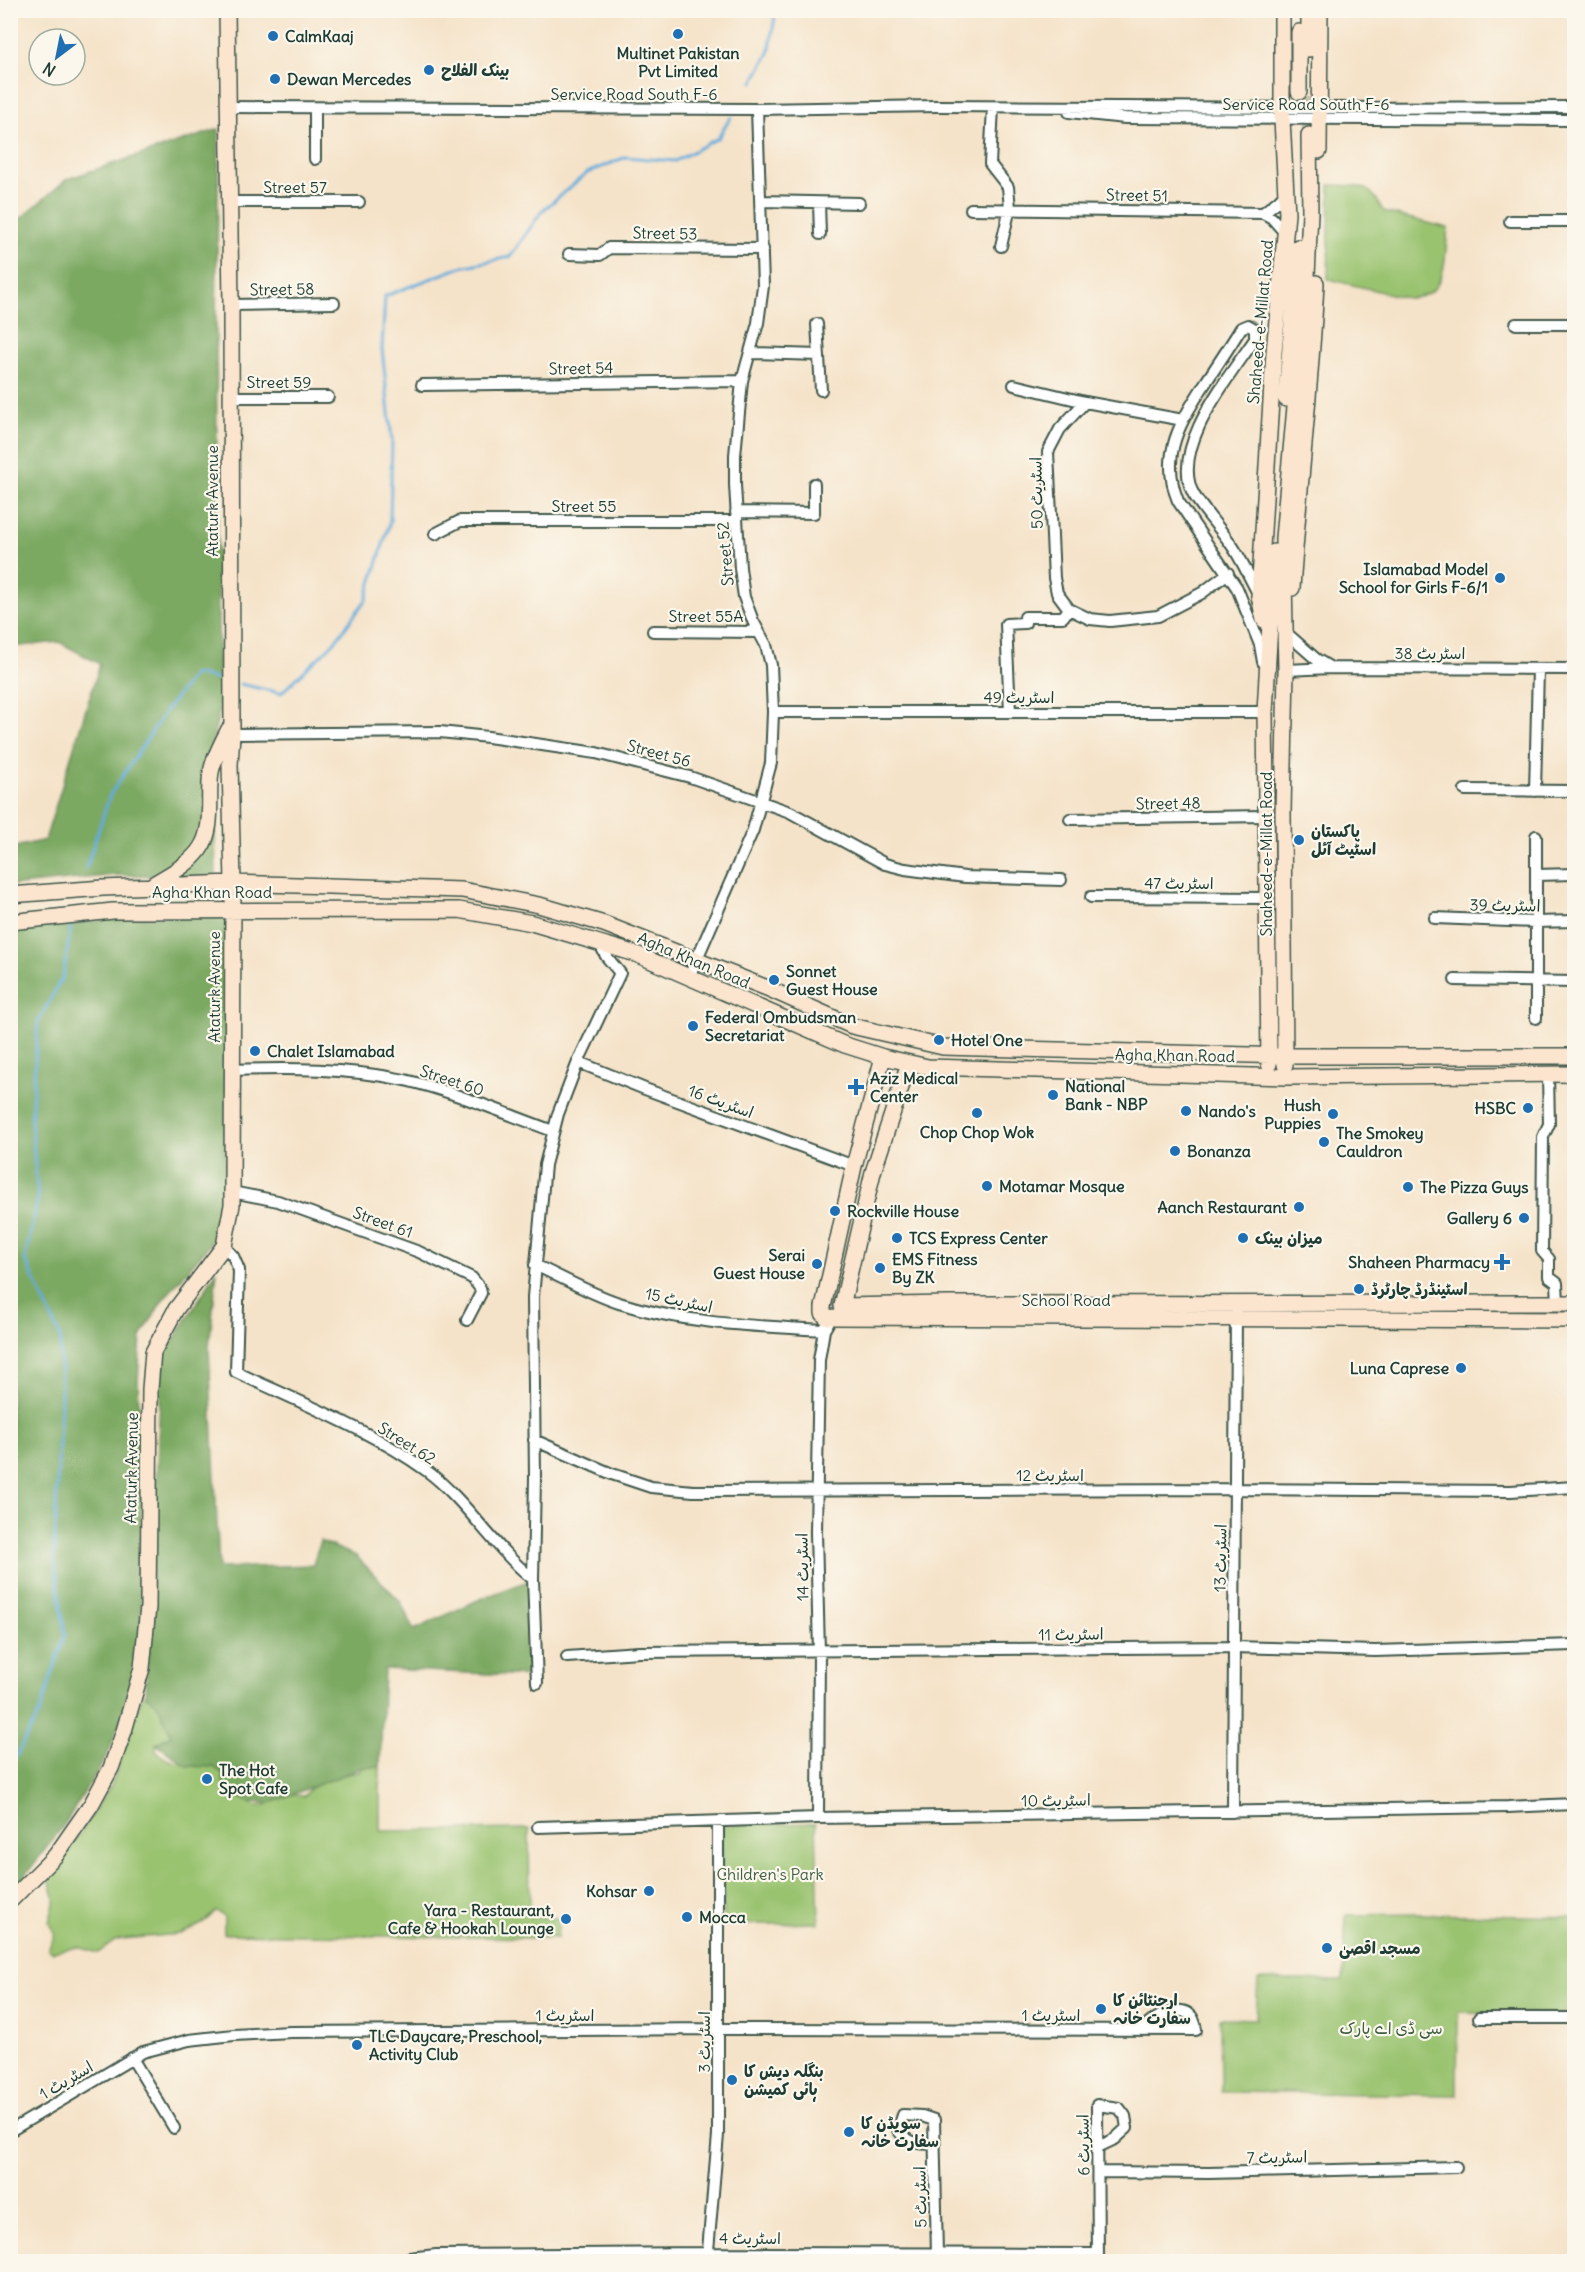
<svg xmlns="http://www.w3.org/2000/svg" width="1585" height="2272" font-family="Delius,'Playpen Sans Arabic',sans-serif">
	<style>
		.green { fill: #9ac36f; stroke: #5c8052; stroke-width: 1.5 }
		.forest { fill: #7ba962; stroke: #4d734b; stroke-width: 1.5 }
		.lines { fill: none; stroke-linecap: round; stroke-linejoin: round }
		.stream { stroke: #64acdb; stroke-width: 3 }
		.secondary-tunnel { stroke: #cac2ab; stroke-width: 15; stroke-dasharray: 15 8; stroke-linecap: butt }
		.street-casing { stroke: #3f564a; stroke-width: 14 }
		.secondary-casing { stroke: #3f564a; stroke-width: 18 }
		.street { stroke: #fff; stroke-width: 10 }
		.secondary { stroke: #fbe5cf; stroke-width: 15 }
		.poi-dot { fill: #1f6fb2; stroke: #fbf7ec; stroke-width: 2 }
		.labels { text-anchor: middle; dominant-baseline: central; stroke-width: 4.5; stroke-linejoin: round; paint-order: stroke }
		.poi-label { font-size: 16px; font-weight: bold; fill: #1f3d34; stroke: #fbf7ec; text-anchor: start }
		.street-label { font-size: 16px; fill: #1f3d34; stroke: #fbf7ec }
		.park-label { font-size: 16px; fill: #3e5e43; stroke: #fbf7ec }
	</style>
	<rect width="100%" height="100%" fill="#fbf7ec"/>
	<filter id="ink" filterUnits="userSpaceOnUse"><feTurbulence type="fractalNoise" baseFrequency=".0167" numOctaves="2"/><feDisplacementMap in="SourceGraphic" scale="12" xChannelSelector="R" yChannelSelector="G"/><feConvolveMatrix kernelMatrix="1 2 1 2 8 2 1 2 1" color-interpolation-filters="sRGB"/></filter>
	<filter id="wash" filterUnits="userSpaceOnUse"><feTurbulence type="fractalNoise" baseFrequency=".008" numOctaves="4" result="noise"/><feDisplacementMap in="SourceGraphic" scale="24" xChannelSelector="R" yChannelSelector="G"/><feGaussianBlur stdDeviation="1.35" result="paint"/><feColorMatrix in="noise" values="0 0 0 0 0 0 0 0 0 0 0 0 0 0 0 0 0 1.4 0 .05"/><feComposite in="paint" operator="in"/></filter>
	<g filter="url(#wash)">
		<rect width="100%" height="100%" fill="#f5e3c9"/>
		<path class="green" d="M1330,185C1345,186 1365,183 1375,197C1380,202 1378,207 1385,212L1448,228C1444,259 1449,299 1407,298L1328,279Z
			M143,1695C161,1699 166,1720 171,1735L170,1738L156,1744V1751C176,1773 211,1757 221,1773C226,1779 223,1788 227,1795L239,1796L257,1806L266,1805L289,1792L294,1795L304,1796L315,1784L336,1776L359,1772L365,1764L380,1767V1831L529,1829L530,1917L559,1918L557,1938L224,1934V1917L217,1911L200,1925L180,1934L122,1939L115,1941L98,1953L79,1947L52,1952L48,1949C55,1933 58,1941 49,1922C51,1913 55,1907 54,1898C53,1889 48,1882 50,1874L81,1833L112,1784Z
			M816,1823L819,1923L724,1925L721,1825Z
			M1422,1914L1574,1917V2014L1458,2012L1457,2095L1221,2092L1220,2018L1256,2019L1258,1979L1343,1981L1346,1915Z"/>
		<path class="forest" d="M219,129L216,322L219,713L213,738L216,877L116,875L11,886L10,848L45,840L100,664L59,642L11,647V476L14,224L67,179Z
			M137,917H227L225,1226L162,1301L141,1337L138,1380L142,1495L139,1579L142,1608L137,1675L107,1756L64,1825L20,1882L11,1889V929Z
			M217,1271L209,1347L219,1568L313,1565L320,1541L356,1556L400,1601L414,1630L478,1600L533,1579L529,1676L384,1669L380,1767H364L270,1803L248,1802L224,1789L223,1775L214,1767L187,1766L156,1744L171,1735L158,1705L146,1695L162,1358Z"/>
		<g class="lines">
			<path class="stream" d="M753,82L769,53L776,10
				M240,684L281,693L333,644L366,600L390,522L392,440L382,349L385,296L461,267L510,257L542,211L587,173L626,157L675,161L718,138L731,117
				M86,868L110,795L167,709L194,674L222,680
				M10,1767L40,1712L65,1634L54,1556L61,1397L60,1336L25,1259L38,1198L31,1120L38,1022L63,976L71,927"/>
		</g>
	</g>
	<g filter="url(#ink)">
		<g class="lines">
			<path class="secondary-tunnel" d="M1309,135L1310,93"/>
			<g class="street-casing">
				<path id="street" d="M228,107L757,109L937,106L1319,108L1574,107
					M993,107L990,164L1008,187L1010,208L1001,246
					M1069,112L1125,118L1574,120
					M315,159V108
					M761,201L859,203
					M230,202H359
					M819,203L820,234
					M971,209L1263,213
					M1510,221H1574
					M1285,233L1272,218L1263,213L1278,201L1286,193
					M569,254L600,255L609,248L763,249
					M231,305L334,303
					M817,324L821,390
					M1516,324H1574
					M751,353L819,355
					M422,385L742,381
					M1014,385L1085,402L1183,420
					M230,397H328
					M736,512L814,513V484
					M435,534L460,521H737
					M1259,595C1250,579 1243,562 1233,547C1221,529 1205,513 1194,495C1168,449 1230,376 1255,339V329L1248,325L1241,328C1230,346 1218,364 1206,382C1181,421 1159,454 1178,501L1237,588L1260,645L1263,662
					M1069,609L1090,619L1110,621L1158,616L1202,593L1228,573
					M653,631L758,632
					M1284,631L1316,659L1331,668
					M1286,670L1331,668L1574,669
					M773,712H1265
					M1010,712L1006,624L1025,623V617H1063L1069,609L1057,593L1054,578L1048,452L1060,429L1085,402
					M232,734L440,732L488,737L596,753L690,777L790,812L885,864L905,869L965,877L1061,880
					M1465,790L1574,791
					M1535,791L1538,669
					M1070,819L1266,816
					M1536,836V1018
					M1536,875L1574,874
					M1091,897L1267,898
					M1435,918L1536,922L1574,921
					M689,977L753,830L771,763L773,712L771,665L766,645L753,621L744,597L740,568L735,485V455L742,381L758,323L763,286L757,109
					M1455,980L1574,982
					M578,1062L645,1089L854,1166
					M231,1070C289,1068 348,1068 405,1080C455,1092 504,1113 553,1131
					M1548,1075L1549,1124L1543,1137L1542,1251L1549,1259V1277L1557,1283L1558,1303
					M232,1192L278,1201L419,1252L472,1278L480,1288L481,1293L467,1320
					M224,1246L233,1256L239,1270L236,1372C297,1401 373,1431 427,1471C466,1500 494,1548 533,1579
					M535,1265C563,1278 591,1294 619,1303C686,1324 754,1326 824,1330
					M534,1440L612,1474L651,1487L693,1491L1236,1489L1511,1491L1574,1487
					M567,1657L639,1652L1233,1647L1375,1651L1574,1645
					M537,1683L533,1579L535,1478L533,1297L545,1165L558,1114L578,1062L620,973L606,956L599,942
					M1233,1812L1236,1314
					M818,1818L819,1652L816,1532L819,1360L824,1330L831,1318
					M538,1827L818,1818L1508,1807L1574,1804
					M1479,2018H1574
					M132,2058L174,2128
					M10,2131L143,2052L189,2040L234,2035L291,2032L719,2029L1196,2030C1193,1996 1156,2014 1143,2030
					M933,2144C917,2143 908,2144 898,2130L903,2115L922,2116L934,2120L937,2254
					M1098,2172L1209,2173L1456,2167
					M404,2262L409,2258L436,2255L709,2253L1098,2254
					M707,2262L718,2135V1822
					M1098,2262L1097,2105L1119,2108L1125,2116L1127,2128L1115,2139L1100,2146"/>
			</g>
			<g class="secondary-casing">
				<path id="secondary" d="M1309,10V49
					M1299,92V32
					M1319,151L1320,10
					M1286,399L1298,247
					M1292,588C1299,487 1311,385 1316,283
					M1264,620L1259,596L1274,352L1287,214L1282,119V10
					M152,885C168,875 189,865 200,849C215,828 207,796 211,772C214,757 222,743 229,729
					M10,895L103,888L233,883L462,890L539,905L604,924L767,988L852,1026L943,1047L1285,1056H1574
					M10,922L113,911L459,910L532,923L636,954L845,1045L883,1057L928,1067L1286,1077L1574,1074
					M883,1057L854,1166L823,1307V1313L826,1317L1574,1320
					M909,1063L873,1172L842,1306L948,1304L1574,1303
					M1269,1064L1265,712L1274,552
					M1285,1065L1283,812L1286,670L1283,538L1307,276L1310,213L1309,135
					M10,1901L56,1855L91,1805L111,1768L124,1731L142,1668L148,1607L150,1389L153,1352L176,1309L224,1246L232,1205L233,883L230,765L232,734L231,305L227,10"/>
			</g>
			<use href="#street" class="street"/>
			<use href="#secondary" class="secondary"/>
		</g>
	</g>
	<g class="poi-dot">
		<circle cx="678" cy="34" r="6"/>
		<circle cx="273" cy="36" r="6"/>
		<circle cx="429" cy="70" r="6"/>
		<circle cx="275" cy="79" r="6"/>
		<circle cx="1500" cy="578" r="6"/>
		<circle cx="1299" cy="840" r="6"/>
		<circle cx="774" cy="980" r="6"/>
		<circle cx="693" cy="1026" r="6"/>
		<circle cx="939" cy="1040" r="6"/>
		<circle cx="255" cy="1051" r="6"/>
		<path d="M853 1078h6v6h6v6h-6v6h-6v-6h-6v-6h6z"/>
		<circle cx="1053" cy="1095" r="6"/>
		<circle cx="1528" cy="1108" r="6"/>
		<circle cx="1186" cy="1111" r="6"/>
		<circle cx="977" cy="1113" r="6"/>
		<circle cx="1333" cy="1114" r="6"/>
		<circle cx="1324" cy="1142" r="6"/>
		<circle cx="1175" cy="1151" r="6"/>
		<circle cx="987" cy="1186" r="6"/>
		<circle cx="1408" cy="1187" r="6"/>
		<circle cx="1299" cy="1207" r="6"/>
		<circle cx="835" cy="1211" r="6"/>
		<circle cx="1524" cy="1218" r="6"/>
		<circle cx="897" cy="1238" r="6"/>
		<circle cx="1243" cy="1238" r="6"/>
		<path d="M1499 1253h6v6h6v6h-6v6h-6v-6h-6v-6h6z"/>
		<circle cx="817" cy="1264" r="6"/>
		<circle cx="880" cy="1268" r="6"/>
		<circle cx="1359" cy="1289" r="6"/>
		<circle cx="1461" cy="1368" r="6"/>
		<circle cx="207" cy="1779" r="6"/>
		<circle cx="649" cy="1891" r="6"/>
		<circle cx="687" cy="1917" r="6"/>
		<circle cx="566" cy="1919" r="6"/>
		<circle cx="1327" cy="1948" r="6"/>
		<circle cx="1101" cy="2009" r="6"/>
		<circle cx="357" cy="2045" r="6"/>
		<circle cx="732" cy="2080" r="6"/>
		<circle cx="849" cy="2132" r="6"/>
	</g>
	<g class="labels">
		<g class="poi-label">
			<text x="285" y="36">CalmKaaj</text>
			<text x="678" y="53" text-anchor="middle">Multinet Pakistan<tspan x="678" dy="18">Pvt Limited</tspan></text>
			<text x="441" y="70">بینک الفلاح</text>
			<text x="287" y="79">Dewan Mercedes</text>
			<text x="1488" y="569" text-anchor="end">Islamabad Model<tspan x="1488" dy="18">School for Girls F-6/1</tspan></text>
			<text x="1311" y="831">پاکستان<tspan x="1311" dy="18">اسٹیٹ آئل</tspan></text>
			<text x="786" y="971">Sonnet<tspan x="786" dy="18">Guest House</tspan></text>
			<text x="705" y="1017">Federal Ombudsman<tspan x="705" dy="18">Secretariat</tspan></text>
			<text x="951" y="1040">Hotel One</text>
			<text x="267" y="1051">Chalet Islamabad</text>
			<text x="870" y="1078">Aziz Medical<tspan x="870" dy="18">Center</tspan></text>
			<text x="1065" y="1086">National<tspan x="1065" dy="18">Bank - NBP</tspan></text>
			<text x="1321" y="1105" text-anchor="end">Hush<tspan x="1321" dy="18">Puppies</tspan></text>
			<text x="1516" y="1108" text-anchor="end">HSBC</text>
			<text x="1198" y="1111">Nando's</text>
			<text x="977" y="1132" text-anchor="middle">Chop Chop Wok</text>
			<text x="1336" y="1133">The Smokey<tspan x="1336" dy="18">Cauldron</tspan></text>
			<text x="1187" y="1151">Bonanza</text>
			<text x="999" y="1186">Motamar Mosque</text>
			<text x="1420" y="1187">The Pizza Guys</text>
			<text x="1287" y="1207" text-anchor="end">Aanch Restaurant</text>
			<text x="847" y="1211">Rockville House</text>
			<text x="1512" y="1218" text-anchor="end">Gallery 6</text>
			<text x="909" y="1238">TCS Express Center</text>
			<text x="1255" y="1238">میزان بینک</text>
			<text x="805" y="1255" text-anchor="end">Serai<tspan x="805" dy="18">Guest House</tspan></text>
			<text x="892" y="1259">EMS Fitness<tspan x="892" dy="18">By ZK</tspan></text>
			<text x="1490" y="1262" text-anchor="end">Shaheen Pharmacy</text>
			<text x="1371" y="1289">اسٹینڈرڈ چارٹرڈ</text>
			<text x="1449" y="1368" text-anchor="end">Luna Caprese</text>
			<text x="219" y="1770">The Hot<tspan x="219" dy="18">Spot Cafe</tspan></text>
			<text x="637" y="1891" text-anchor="end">Kohsar</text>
			<text x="554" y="1910" text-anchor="end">Yara - Restaurant,<tspan x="554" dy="18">Cafe &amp; Hookah Lounge</tspan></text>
			<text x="699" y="1917">Mocca</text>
			<text x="1339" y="1948">مسجد اقصیٰ</text>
			<text x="1113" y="2000">ارجنٹائن کا<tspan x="1113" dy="18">سفارت خانہ</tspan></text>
			<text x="369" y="2036">TLC Daycare, Preschool,<tspan x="369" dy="18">Activity Club</tspan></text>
			<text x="744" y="2071">بنگلہ دیش کا<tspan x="744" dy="18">ہائی کمیشن</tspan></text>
			<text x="861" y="2123">سویڈن کا<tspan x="861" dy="18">سفارت خانہ</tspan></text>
		</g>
		<g class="street-label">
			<text x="634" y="94">Service Road South F-6</text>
			<text x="1306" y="104">Service Road South F-6</text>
			<text x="295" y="187">Street 57</text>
			<text transform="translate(1137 195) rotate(1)">Street 51</text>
			<text transform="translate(665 233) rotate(1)">Street 53</text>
			<text transform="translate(282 289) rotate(-1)">Street 58</text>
			<text transform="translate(1260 322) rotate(-85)">Shaheed-e-Millat Road</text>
			<text transform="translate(581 368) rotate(-1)">Street 54</text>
			<text x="279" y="382">Street 59</text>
			<text transform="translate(1036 493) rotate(-91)">اسٹریٹ 50</text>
			<text transform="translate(212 501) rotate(-90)">Ataturk Avenue</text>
			<text x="584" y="506">Street 55</text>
			<text transform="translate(725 554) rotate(-95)">Street 52</text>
			<text x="706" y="616">Street 55A</text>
			<text x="1430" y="653">اسٹریٹ 38</text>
			<text x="1019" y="697">اسٹریٹ 49</text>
			<text transform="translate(659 753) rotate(15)">Street 56</text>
			<text transform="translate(1168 803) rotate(-1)">Street 48</text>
			<text transform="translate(1266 854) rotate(-90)">Shaheed-e-Millat Road</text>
			<text x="1179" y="883">اسٹریٹ 47</text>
			<text x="212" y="892">Agha Khan Road</text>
			<text transform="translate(1505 905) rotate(1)">اسٹریٹ 39</text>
			<text transform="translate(694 960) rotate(23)">Agha Khan Road</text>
			<text transform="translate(214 987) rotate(-90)">Ataturk Avenue</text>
			<text transform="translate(1175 1055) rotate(1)">Agha Khan Road</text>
			<text transform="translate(452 1080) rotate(18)">Street 60</text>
			<text transform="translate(721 1101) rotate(20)">اسٹریٹ 16</text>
			<text transform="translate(383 1222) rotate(20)">Street 61</text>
			<text transform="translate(679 1300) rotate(12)">اسٹریٹ 15</text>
			<text x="1066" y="1300">School Road</text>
			<text transform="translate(407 1443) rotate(32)">Street 62</text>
			<text transform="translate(131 1468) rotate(-89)">Ataturk Avenue</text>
			<text x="1050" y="1475">اسٹریٹ 12</text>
			<text transform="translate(1220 1558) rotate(-89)">اسٹریٹ 13</text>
			<text transform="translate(802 1567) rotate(-91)">اسٹریٹ 14</text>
			<text transform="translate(1071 1634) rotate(-1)">اسٹریٹ 11</text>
			<text transform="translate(1056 1800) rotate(-1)">اسٹریٹ 10</text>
			<text x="565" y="2015">اسٹریٹ 1</text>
			<text x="1051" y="2015">اسٹریٹ 1</text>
			<text transform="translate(704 2042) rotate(-90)">اسٹریٹ 3</text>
			<text transform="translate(66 2080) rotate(-31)">اسٹریٹ 1</text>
			<text transform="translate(1083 2145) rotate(-91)">اسٹریٹ 6</text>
			<text transform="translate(1277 2157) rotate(-1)">اسٹریٹ 7</text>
			<text transform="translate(920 2197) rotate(-91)">اسٹریٹ 5</text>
			<text x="750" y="2238">اسٹریٹ 4</text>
		</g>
		<g class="park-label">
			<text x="770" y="1874">Children's Park</text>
			<text x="1391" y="2028">سی ڈی اے پارک</text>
		</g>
	</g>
	<rect width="1585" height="2272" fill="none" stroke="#fbf7ec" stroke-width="36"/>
	<g transform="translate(57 57) rotate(212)"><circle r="28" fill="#fbf7ec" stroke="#a3ada2" stroke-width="1.5"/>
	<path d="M0-4.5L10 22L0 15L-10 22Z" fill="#1f6fb2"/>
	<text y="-9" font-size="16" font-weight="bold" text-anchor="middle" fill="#1f3d34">N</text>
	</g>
</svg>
